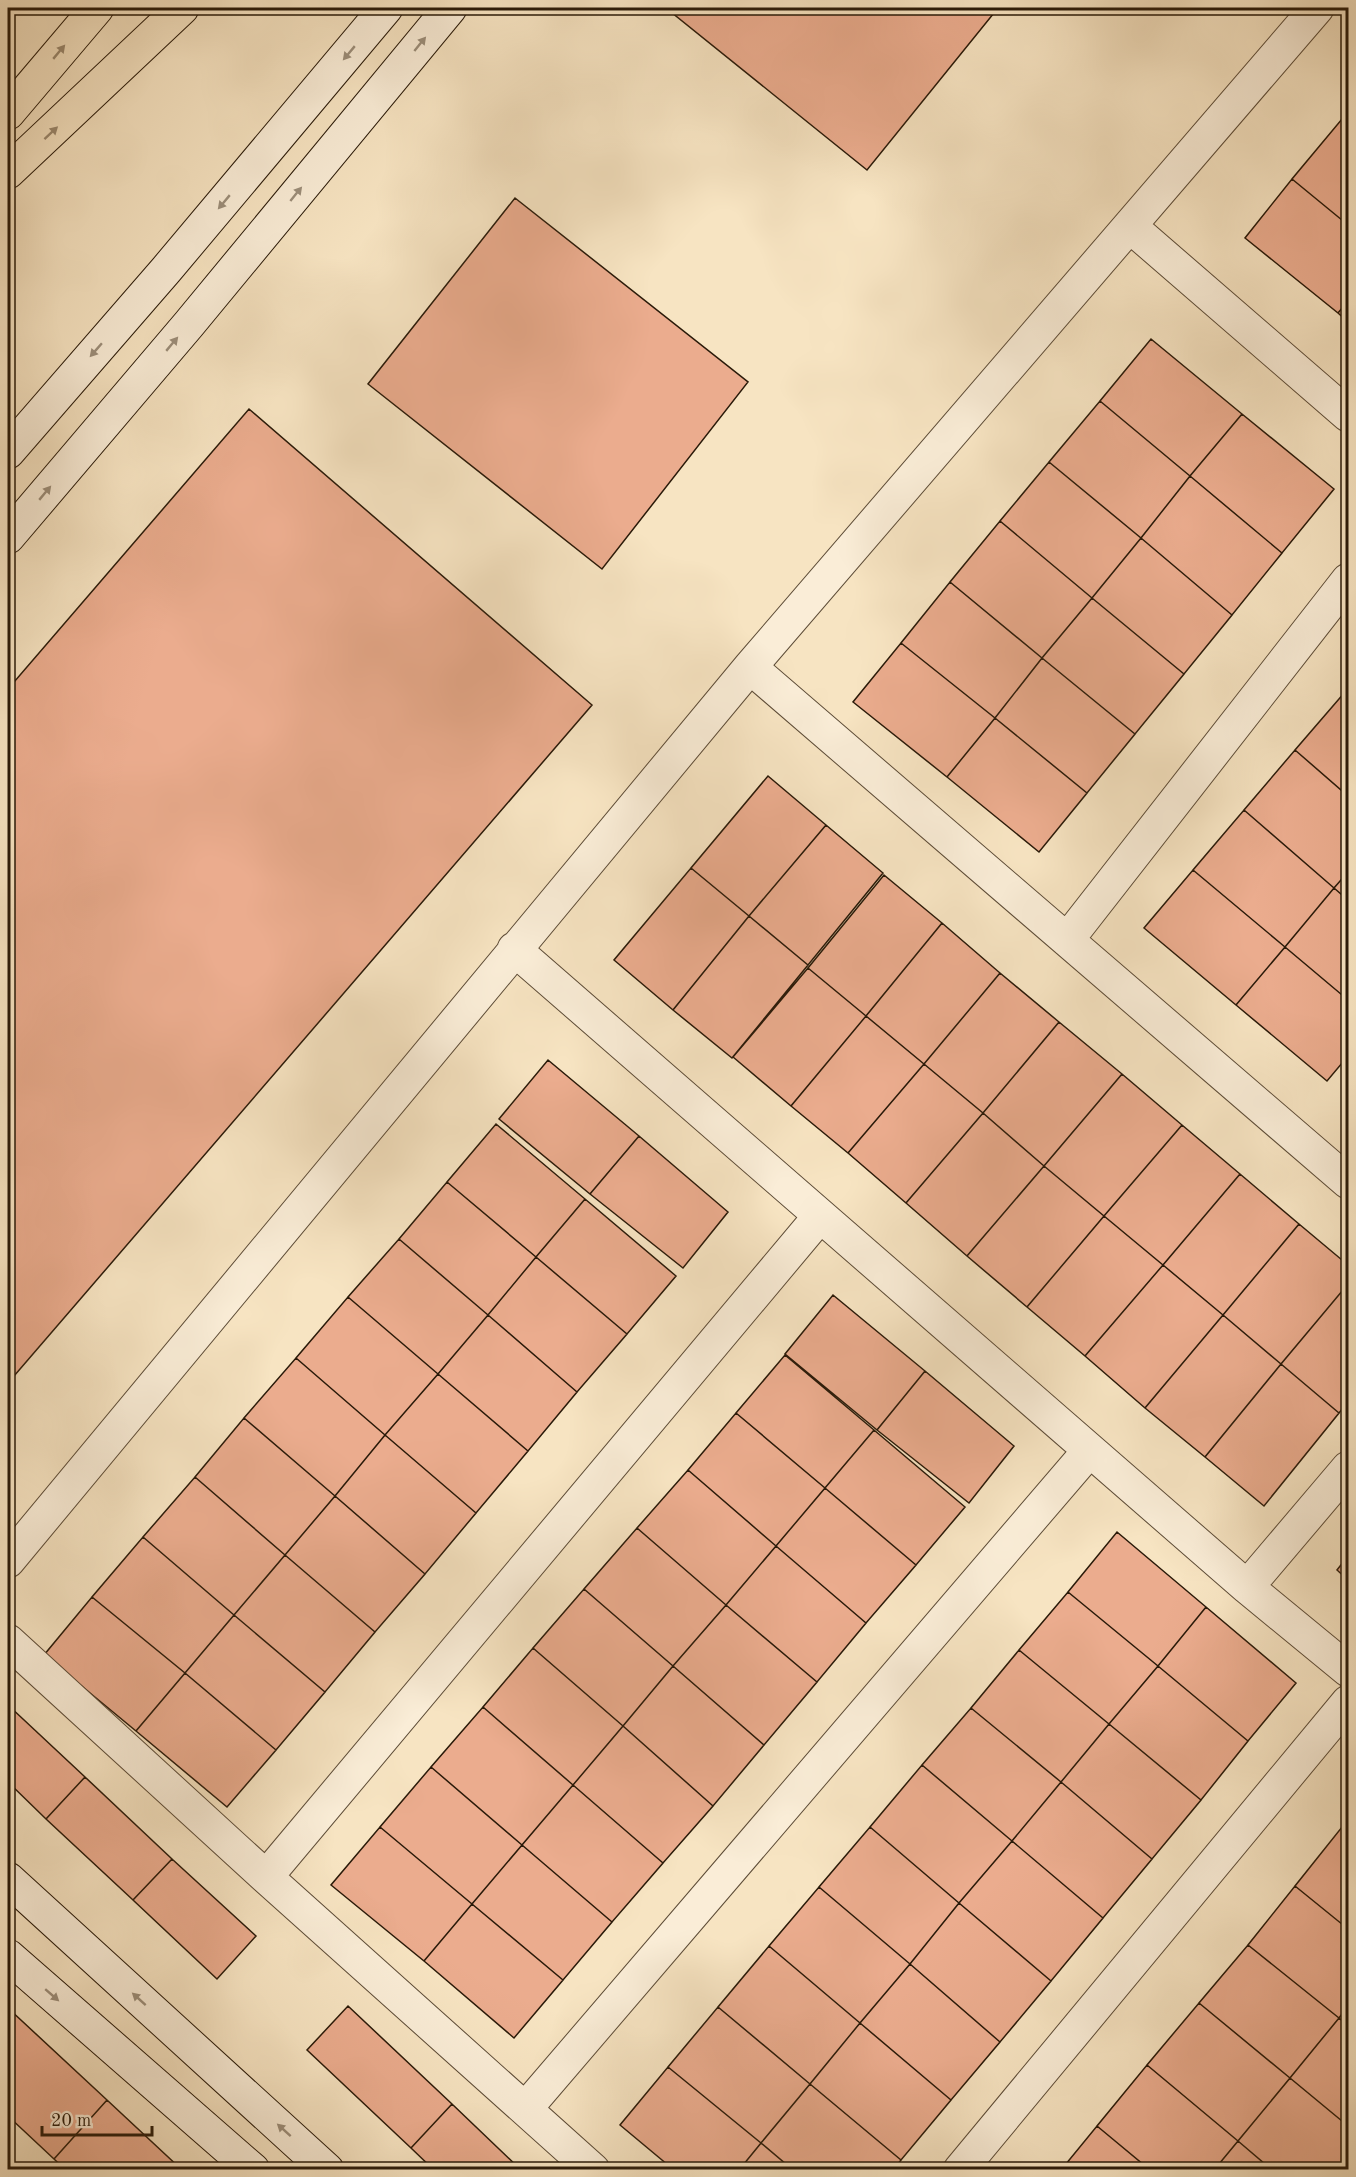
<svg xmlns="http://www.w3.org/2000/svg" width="1356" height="2177" font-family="'Old Standard TT',serif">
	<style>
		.building { fill: #ebac8e; stroke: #2a1a09; stroke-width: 1.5 }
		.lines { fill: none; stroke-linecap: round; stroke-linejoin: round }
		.street-casing { stroke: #5d4c37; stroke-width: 35 }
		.secondary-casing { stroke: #2a1a09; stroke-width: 35 }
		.highway-casing { stroke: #2a1a09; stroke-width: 35 }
		.street { stroke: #faedd7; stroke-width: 33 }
		.secondary { stroke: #faedd7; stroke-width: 33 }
		.highway { stroke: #f7e4c2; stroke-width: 33 }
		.oneway { fill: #9c8e7a }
		.oneway2 { fill: #9b896f }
	</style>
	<rect width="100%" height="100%" fill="#f7e4c2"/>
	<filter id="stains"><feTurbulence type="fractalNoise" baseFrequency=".00333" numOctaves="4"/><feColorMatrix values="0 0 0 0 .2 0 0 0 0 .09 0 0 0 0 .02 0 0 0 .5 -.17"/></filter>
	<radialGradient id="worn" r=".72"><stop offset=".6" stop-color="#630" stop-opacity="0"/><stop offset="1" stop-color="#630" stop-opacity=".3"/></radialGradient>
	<path class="building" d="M666,8H998L867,170Z
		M1342,119L1348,124V225L1292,179Z
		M1292,179L1348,225V301L1338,313L1245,238Z
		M515,198L748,382L602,569L368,384Z
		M1348,301V322L1338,313Z
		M1151,339L1242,414L1190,476L1100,401Z
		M1100,401L1190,476L1141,538L1049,462Z
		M249,409L592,705L8,1383V689Z
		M1242,414L1334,489L1282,553L1190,476Z
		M1049,462L1141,538L1092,598L1000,521Z
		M1190,476L1282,553L1232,615L1141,538Z
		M1000,521L1092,598L1042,658L950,582Z
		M1141,538L1232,615L1184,674L1092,598Z
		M950,582L1042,658L995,718L901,643Z
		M1092,598L1184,674L1135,734L1042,658Z
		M901,643L995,718L947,777L853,702Z
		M1042,658L1135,734L1087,793L995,718Z
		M1345,692L1348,694V796L1295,750Z
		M995,718L1087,793L1039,852L947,777Z
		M1295,750L1348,796V872L1334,888L1244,810Z
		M768,776L826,825L749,916L691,868Z
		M1244,810L1334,888L1285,947L1193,870Z
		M826,825L883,873L808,965L749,916Z
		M691,868L749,916L673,1010L614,960Z
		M1193,870L1285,947L1236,1005L1144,928Z
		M1348,872V900L1334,888Z
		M884,875L942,923L866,1016L808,968Z
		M1334,888L1348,900V1000L1285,947Z
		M749,916L808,965L732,1058L673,1010Z
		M942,923L1000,973L924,1064L866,1016Z
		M1285,947L1348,1000V1056L1327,1081L1236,1005Z
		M808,968L866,1016L791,1106L733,1057Z
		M1000,973L1059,1022L983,1113L924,1064Z
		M866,1016L924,1064L848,1153L791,1106Z
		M1059,1022L1122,1074L1044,1166L983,1113Z
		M548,1060L639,1136L590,1194L499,1119Z
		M924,1064L983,1113L906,1203L848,1153Z
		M1122,1074L1182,1125L1104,1216L1044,1166Z
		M983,1113L1044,1166L967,1256L906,1203Z
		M496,1124L585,1199L536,1257L447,1182Z
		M1182,1125L1240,1174L1163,1265L1104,1216Z
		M639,1136L728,1212L683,1268L590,1194Z
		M1044,1166L1104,1216L1027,1307L967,1256Z
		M1240,1174L1299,1224L1223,1315L1163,1265Z
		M447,1182L536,1257L488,1315L399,1239Z
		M585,1199L676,1276L627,1334L536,1257Z
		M1104,1216L1163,1265L1085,1356L1027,1307Z
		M1299,1224L1348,1265V1284L1281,1364L1223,1315Z
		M399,1239L488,1315L438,1374L348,1297Z
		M536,1257L627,1334L577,1392L488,1315Z
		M1163,1265L1223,1315L1145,1408L1085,1356Z
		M1348,1284V1402L1339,1413L1281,1364Z
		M833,1295L925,1371L877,1430L785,1354Z
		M348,1297L438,1374L385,1435L296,1358Z
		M488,1315L577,1392L528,1451L438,1374Z
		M1223,1315L1281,1364L1205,1457L1145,1408Z
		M785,1355L874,1430L825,1488L736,1413Z
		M296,1358L385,1435L335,1496L244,1418Z
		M1281,1364L1339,1413L1264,1506L1205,1457Z
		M925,1371L1014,1446L969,1503L877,1430Z
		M438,1374L528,1451L476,1513L385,1435Z
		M736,1413L825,1488L776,1546L688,1470Z
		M244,1418L335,1496L285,1555L195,1477Z
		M874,1430L965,1507L916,1565L825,1488Z
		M385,1435L476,1513L425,1574L335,1496Z
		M688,1470L776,1546L726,1605L637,1528Z
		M195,1477L285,1555L234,1615L143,1537Z
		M825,1488L916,1565L866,1623L776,1546Z
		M335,1496L425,1574L375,1632L285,1555Z
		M637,1528L726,1605L673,1666L584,1589Z
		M1117,1532L1206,1607L1158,1666L1068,1592Z
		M143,1537L234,1615L185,1673L92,1597Z
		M776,1546L866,1623L817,1682L726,1605Z
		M285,1555L375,1632L325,1692L234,1615Z
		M1348,1556V1580L1337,1570Z
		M584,1589L673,1666L623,1726L533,1648Z
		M1068,1592L1158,1666L1109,1724L1019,1650Z
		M92,1597L185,1673L136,1731L44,1655Z
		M726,1605L817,1682L764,1745L673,1666Z
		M1206,1607L1296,1683L1248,1741L1158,1666Z
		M234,1615L325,1692L276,1750L185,1673Z
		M533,1648L623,1726L573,1785L483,1707Z
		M1019,1650L1109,1724L1061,1782L971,1708Z
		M673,1666L764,1745L713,1806L623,1726Z
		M1158,1666L1248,1741L1201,1800L1109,1724Z
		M185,1673L276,1750L227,1807L136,1731Z
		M8,1705L85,1777L46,1819L8,1782Z
		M483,1707L573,1785L522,1845L431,1767Z
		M971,1708L1061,1782L1012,1841L922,1765Z
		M1109,1724L1201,1800L1152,1859L1061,1782Z
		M623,1726L713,1806L663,1863L573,1785Z
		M922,1765L1012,1841L959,1903L870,1827Z
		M431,1767L522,1845L472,1904L380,1827Z
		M85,1777L172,1859L133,1900L46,1819Z
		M1061,1782L1152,1859L1103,1918L1012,1841Z
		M573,1785L663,1863L612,1922L522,1845Z
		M380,1827L472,1904L424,1961L331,1885Z
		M870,1827L959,1903L910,1964L819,1887Z
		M1342,1827L1348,1833V1929L1295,1886Z
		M1012,1841L1103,1918L1051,1981L959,1903Z
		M522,1845L612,1922L563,1980L472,1904Z
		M172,1859L256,1936L217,1979L133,1900Z
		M1295,1886L1348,1929V2006L1339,2018L1248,1945Z
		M819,1887L910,1964L860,2023L769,1946Z
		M959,1903L1051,1981L1000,2042L910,1964Z
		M472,1904L563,1980L514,2038L424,1961Z
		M1248,1945L1339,2018L1290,2078L1199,2003Z
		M769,1946L860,2023L810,2084L718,2007Z
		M910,1964L1000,2042L951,2100L860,2023Z
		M1199,2003L1290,2078L1238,2141L1147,2065Z
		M348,2006L452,2104L411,2148L307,2050Z
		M1348,2006V2026L1339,2018Z
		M718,2007L810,2084L761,2143L668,2067Z
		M8,2008L107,2100L54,2159L8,2116Z
		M1339,2018L1348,2026V2126L1290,2078Z
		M860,2023L951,2100L901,2160L810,2084Z
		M1147,2065L1238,2141L1214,2170H1150L1097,2126Z
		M668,2067L761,2143L739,2170H674L620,2125Z
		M1290,2078L1348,2126V2170H1272L1238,2141Z
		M810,2084L901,2160L893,2170H793L761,2143Z
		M107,2100L182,2170H66L54,2159Z
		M452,2104L521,2170H434L411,2148Z
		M1097,2126L1150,2170H1061Z
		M1238,2141L1272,2170H1214Z
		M761,2143L793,2170H739Z"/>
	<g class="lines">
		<g class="street-casing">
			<path id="street" d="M1131,227L1348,415
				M750,667L1348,1182
				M1067,940L1348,580
				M514,949L1247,1587L1348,1670
				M8,1561L750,667L1317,8
				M1247,1587L1348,1468
				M8,1641L266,1877L593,2170
				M266,1877L820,1216
				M526,2108L1089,1451
				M960,2170L1348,1702"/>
		</g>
		<g class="secondary-casing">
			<path id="secondary" d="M8,452L166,270L386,8
				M8,537L189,324L450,8
				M8,1879L327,2170
				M8,1956L253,2170"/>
		</g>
		<g class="highway-casing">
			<path id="highway" d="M8,113L97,8
				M8,172L182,8"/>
		</g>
		<use href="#street" class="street"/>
		<use href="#secondary" class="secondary"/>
		<use href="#highway" class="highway"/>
	</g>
	<defs><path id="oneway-solid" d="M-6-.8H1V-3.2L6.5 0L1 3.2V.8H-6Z" transform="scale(1.5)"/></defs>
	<g class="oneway">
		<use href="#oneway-solid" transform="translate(420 44) rotate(-51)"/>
		<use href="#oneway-solid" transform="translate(349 53) rotate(130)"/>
		<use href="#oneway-solid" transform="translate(296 194) rotate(-51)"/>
		<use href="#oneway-solid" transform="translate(224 202) rotate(130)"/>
		<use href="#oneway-solid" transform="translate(172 344) rotate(-50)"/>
		<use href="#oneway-solid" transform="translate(96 350) rotate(131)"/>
		<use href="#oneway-solid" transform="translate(45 493) rotate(-50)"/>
		<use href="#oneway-solid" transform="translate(52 1995) rotate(41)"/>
		<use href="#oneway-solid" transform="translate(139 1999) rotate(-138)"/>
		<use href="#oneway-solid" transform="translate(284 2130) rotate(-138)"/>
	</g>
	<g class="oneway2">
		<use href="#oneway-solid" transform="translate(59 52) rotate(-50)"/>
		<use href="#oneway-solid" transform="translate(51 133) rotate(-43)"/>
	</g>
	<rect width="1356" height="2177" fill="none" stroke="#f7e4c2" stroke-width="30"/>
	<rect x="9" y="9" width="1338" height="2159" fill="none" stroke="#2a1a09" stroke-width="3"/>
	<rect x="15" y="15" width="1326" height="2147" fill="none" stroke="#2a1a09" stroke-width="1.5"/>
	<path d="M42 2126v9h110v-9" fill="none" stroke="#2a1a09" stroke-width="3"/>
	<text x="51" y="2126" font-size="18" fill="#2a1a09" stroke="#faedd7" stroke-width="4.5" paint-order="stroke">20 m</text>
	<rect width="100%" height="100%" filter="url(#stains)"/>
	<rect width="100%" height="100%" fill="url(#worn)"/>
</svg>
